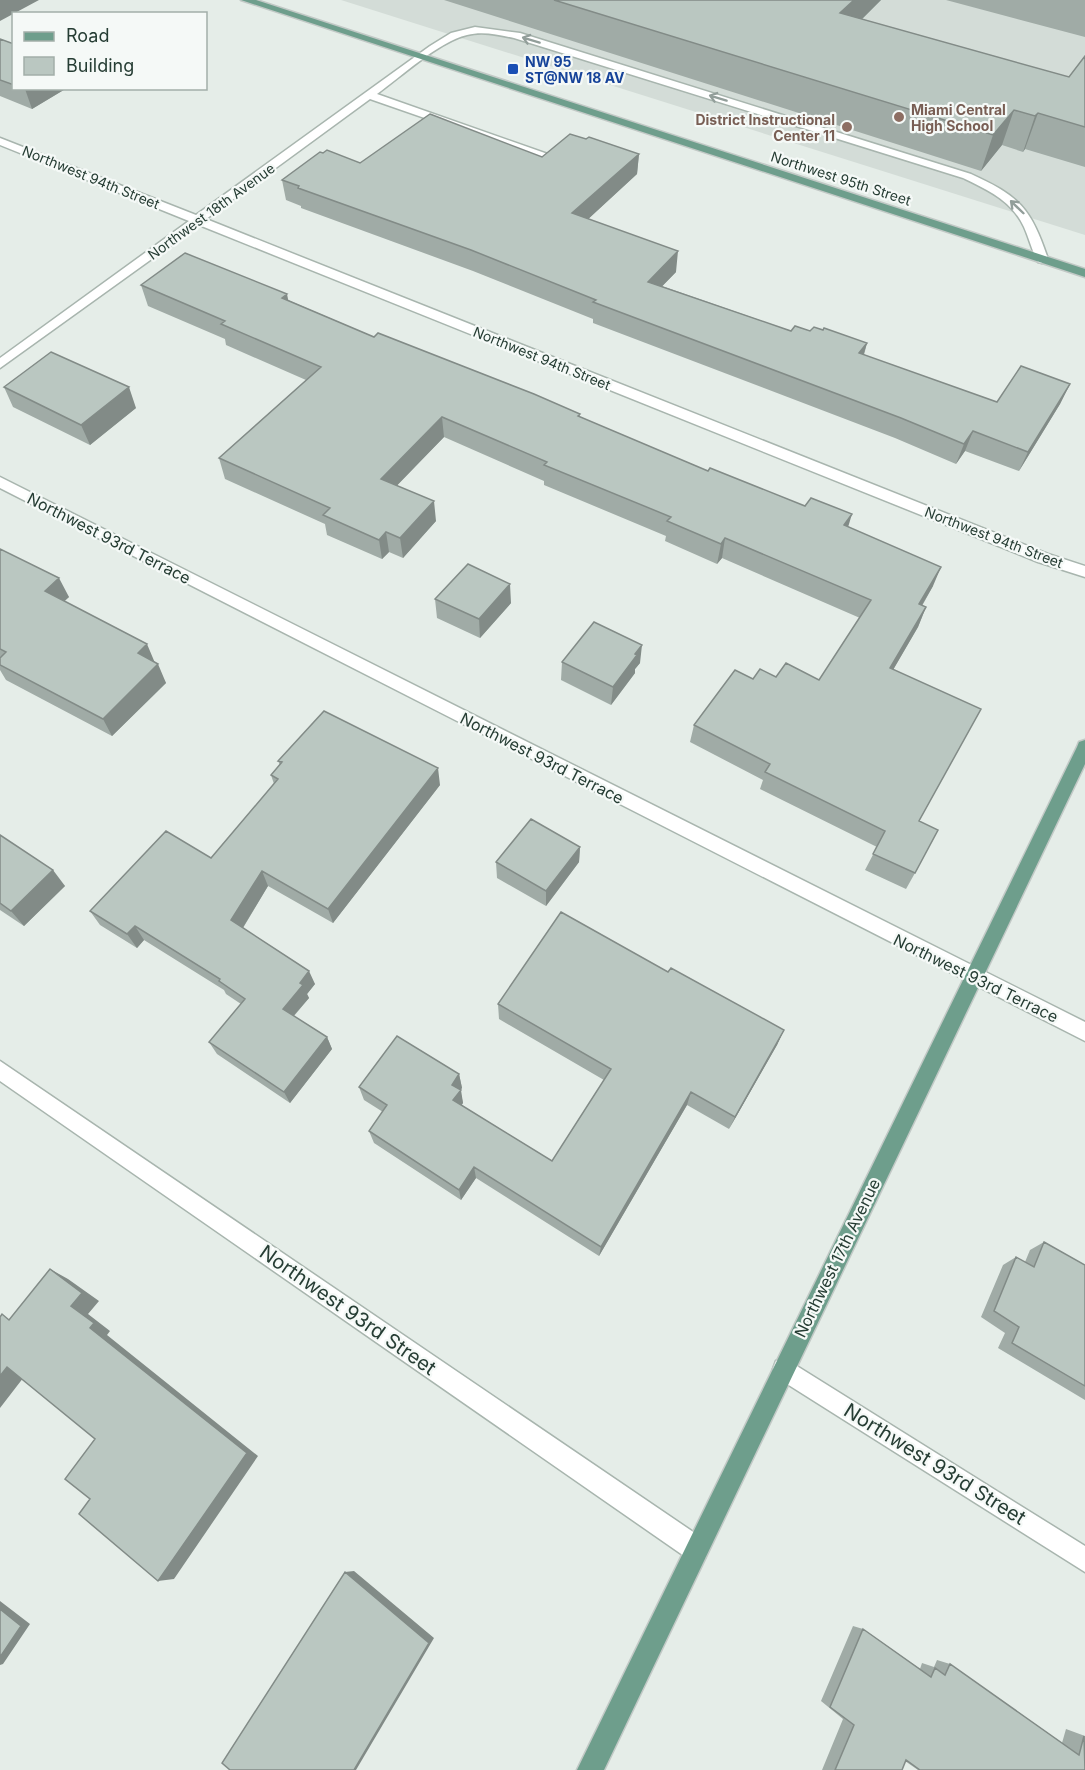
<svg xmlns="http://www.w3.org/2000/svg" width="1085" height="1770" font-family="Inter,sans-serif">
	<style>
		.built { fill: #d3dcd7 }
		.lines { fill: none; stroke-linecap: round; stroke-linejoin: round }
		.minor-casing { stroke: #a8b5ae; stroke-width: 3 }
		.major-casing { stroke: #c2c9c6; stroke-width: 3 }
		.minor { fill: #fff; fill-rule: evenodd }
		.major { fill: #6e9e8c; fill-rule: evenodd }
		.wall { fill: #a0aba6 }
		.shaded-wall { fill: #828b87 }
		.building { fill: #bac7c1; stroke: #828b87; stroke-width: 1.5 }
		.oneway { stroke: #929e9a }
		.transit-dot { fill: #1a4fb4; stroke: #f5f9f7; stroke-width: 2 }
		.education-dot { fill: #8d6e63; stroke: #f5f9f7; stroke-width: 2 }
		.labels { text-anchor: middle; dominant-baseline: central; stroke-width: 4.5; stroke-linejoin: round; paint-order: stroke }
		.far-transit-label { font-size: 14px; font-weight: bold; fill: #164399; stroke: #f5f9f7; text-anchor: start }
		.far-education-label { font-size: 14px; font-weight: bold; fill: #785e54; stroke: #f5f9f7; text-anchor: start }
		.far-street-label { font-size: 14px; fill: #263d34; stroke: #f5f9f7 }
		.street-label { font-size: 16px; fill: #263d34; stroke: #f5f9f7 }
		.near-street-label { font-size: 20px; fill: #263d34; stroke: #f5f9f7 }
	</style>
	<rect width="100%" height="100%" fill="#e5ede8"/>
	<path class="built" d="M341,0H1085V235Z"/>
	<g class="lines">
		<g class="minor-casing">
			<path id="minor" d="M475,27L520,33L971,174C1019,196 1031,208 1048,259L1042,263L1038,262C1032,251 1029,238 1024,227C1012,201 988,190 963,178L514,38C499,35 483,31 467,35C438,42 402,76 377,94L559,158V162H551L370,99L206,219L1048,554L1085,566V577L1038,562L199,225L0,368V358L189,221L0,145V138L196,215L430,46L451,33Z
				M0,477L1085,1022V1041L0,488Z
				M0,1061L705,1540L708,1549L705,1558L696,1561L687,1558L0,1081Z
				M784,1358L1085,1546V1572L776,1377L773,1369L776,1361Z"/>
		</g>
		<g class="major-casing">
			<path id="major" d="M241,0H256L1085,269V277Z
				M1085,740V764L604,1770H577L1077,747L1079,742Z"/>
		</g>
		<use href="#minor" class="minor"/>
		<use href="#major" class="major"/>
	</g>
	<path class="wall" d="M444,0H881L862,19L1069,77L1085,56V167L1025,149L1023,152L1002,145L981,171Z
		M946,0H1085V37Z
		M0,39L14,44V88H67L32,109L0,96Z
		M586,139L639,154L637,174L588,219L676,272L662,286L791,331H810L867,343L864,355L997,402L1070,384L1060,404L1019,471L965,451L956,464L895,438L593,323V319L473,271L301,208V206L286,200L282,180L360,163L542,157Z
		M141,285L288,300L374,337L580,414V417L708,471L848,527L933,586L922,606L926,607L918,627L893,670L919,821L915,873L906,889L865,870L877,847L760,789L763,780L690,742L694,725L753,679L776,677L819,680L860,618L722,558L717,564L665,541L666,536L544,485V481L444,437L397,485L436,521L403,558L389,552L382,559L327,535L325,524L225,479L219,458L306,380L226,345L225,339L148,306Z
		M4,387L136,408L90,445L13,407Z
		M0,549L69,597L64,601L155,663L166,683L112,736L6,680L0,670Z
		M435,599L511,603L480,638L437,618Z
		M562,662L640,663L635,669V673L611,705L561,680Z
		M278,761L440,785L333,923L268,886L243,928L315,984L307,994L309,998L294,1016L327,1037L332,1049L290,1103L217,1054L209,1042L241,1004L226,994L224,990L144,940L137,948L100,925L90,911L211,858L274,784L271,775L280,765Z
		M0,835L65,886L24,926L0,910Z
		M580,847L579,862L546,906L497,878L496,862Z
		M668,972L784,1030L777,1045L729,1129L687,1105L599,1256L476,1178L461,1200L374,1143L369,1131L383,1112L364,1100L359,1087L459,1074L462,1088L460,1090L463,1103L461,1105L552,1161L604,1080L499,1019L498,1004Z
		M1044,1242L1085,1265V1400L998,1348L1005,1333L981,1317L1003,1265L1016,1257L1025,1262L1030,1250Z
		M853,1626L863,1629L920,1669L922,1663L934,1667L937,1660L950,1664L1062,1743L1066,1729L1085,1736V1770H918L905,1761L902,1770H822L843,1719L821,1701Z"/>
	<path class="shaded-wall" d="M0,0H39L0,21Z
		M854,0H881L833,48L840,13Z
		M27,88H67L32,109L25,89Z
		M1014,110L1002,145L981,171L993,135Z
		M1038,113L1025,149L1023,152L1035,116Z
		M639,154L637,174L572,234V213Z
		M678,251L676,272L647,302L648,282Z
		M287,294L291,314L282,298Z
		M867,343L861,363L859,353Z
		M1070,384L1060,404L1019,471L1028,452Z
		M129,387L136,408L90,445L81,425Z
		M442,417L444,437L384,499L381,479Z
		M973,431L965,451L956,464L964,444Z
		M434,501L436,521L403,558L400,538Z
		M852,514L846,534L844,525Z
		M386,532L389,552L382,559L379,540Z
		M725,538L722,558L717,564L721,544Z
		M941,567L933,586L911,624L919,604Z
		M59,578L69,597L55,610L45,591Z
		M510,584L511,603L480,638L479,619Z
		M926,607L918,627L883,687L890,668Z
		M147,644L155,663L138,653Z
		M642,645L640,663L635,669V673L611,705L613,687L635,654Z
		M158,664L166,683L112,736L103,719Z
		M438,768L440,785L333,923L328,909Z
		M580,847L579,862L546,906V891Z
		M53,870L65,886L24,926L11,911Z
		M262,871L268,886L239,934L231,920Z
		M135,926L144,940L137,948L127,934Z
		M309,971L315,984L307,994L309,998L289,1021L283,1009L300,983Z
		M784,1030L777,1045L729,1129L735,1117Z
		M327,1037L332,1049L290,1103L284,1092Z
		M459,1074L462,1088L454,1098L452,1085Z
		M461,1090L463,1103L456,1113L453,1100Z
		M691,1092L687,1105L599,1256L601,1247Z
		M474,1167L476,1178L461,1200L459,1190Z
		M50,1269L68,1279L99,1301L88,1314L110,1331L107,1335L258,1456L174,1579L158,1581L90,1328L71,1306Z
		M7,1367L27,1373L0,1408V1376Z
		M354,1571L434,1638L356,1770H354L345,1572Z
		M0,1601L30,1624L3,1664L0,1665Z"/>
	<path class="building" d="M554,0H854L840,13L1069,77L1085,56V127L1038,113L1035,116L1014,110L993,135Z
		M0,39L14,44V85L0,80Z
		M430,114L542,157L570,134L586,139L589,137L639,154L572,213L678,251L648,282L791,331L795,326L810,331L814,327L823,330L824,328L867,343L859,353L997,402L1021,366L1070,384L1028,452L973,431L964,444L901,418L593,302L596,300L471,250L298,188L299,186L282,180L320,152L323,153L327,150L360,163Z
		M185,253L287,294L282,298L374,337L378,333L534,394L580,414L578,416L708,471L710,468L805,506L811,498L852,514L844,525L941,567L919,604L926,607L890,668L981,709L919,821L938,830L915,873L873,854L885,831L765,772L770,764L694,725L735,670L753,679L760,669L776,677L786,663L819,680L871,600L725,538L721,544L667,521L671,517L544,465L547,462L442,417L381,479L434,501L400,538L386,532L379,540L323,515L330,508L219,458L321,367L221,324L225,321L141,285Z
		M51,352L129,387L81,425L4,387Z
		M0,549L59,578L45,591L147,644L138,653L158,664L103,719L0,665V658L6,652L0,649Z
		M468,564L510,584L479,619L435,599Z
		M594,622L642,645L635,654L637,655L613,687L562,662Z
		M324,711L438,768L328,909L262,871L231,920L309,971L300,983L303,985L283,1009L327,1037L284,1092L209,1042L245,999L219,981L220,979L135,926L127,934L90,911L166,831L211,858L278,779L271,775L282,762L278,761Z
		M531,819L580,847L546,891L496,862Z
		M0,835L53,870L11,911L0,903Z
		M561,912L668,972L671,968L784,1030L735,1117L691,1092L601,1247L474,1167L459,1190L369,1131L387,1105L359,1087L397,1036L459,1074L452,1085L461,1090L453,1100L552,1161L611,1069L498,1004Z
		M1044,1242L1085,1265V1386L1012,1343L1019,1327L994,1311L1016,1257L1034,1267Z
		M50,1269L82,1293L71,1306L94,1323L90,1328L247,1453L158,1581L79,1514L90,1499L65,1479L95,1439L7,1367L0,1376V1317L2,1314L9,1320Z
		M345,1572L429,1643L354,1770H230L222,1763Z
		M0,1609L21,1626L0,1657Z
		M863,1629L931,1677L935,1668L945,1675L950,1664L1079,1755L1084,1736L1085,1770H920L906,1760L902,1770H835L854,1725L830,1707Z"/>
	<defs><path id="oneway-shaft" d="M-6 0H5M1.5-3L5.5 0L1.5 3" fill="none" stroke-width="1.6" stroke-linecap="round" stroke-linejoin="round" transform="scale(1.5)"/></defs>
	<g class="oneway">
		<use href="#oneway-shaft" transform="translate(531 40) rotate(-163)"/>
		<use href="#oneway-shaft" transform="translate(718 98) rotate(-163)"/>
		<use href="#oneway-shaft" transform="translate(1017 207) rotate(-136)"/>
	</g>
	<rect class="transit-dot" x="507" y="63" width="12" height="12" rx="3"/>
	<g class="education-dot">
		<circle cx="899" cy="117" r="6"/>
		<circle cx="847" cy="127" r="6"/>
	</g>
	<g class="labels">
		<g class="far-transit-label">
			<text x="525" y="61">NW 95<tspan x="525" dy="16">ST@NW 18 AV</tspan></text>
		</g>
		<g class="far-education-label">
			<text x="911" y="109">Miami Central<tspan x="911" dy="16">High School</tspan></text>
			<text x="835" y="119" text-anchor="end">District Instructional<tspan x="835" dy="16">Center 11</tspan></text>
		</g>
		<g class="far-street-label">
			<text transform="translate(91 177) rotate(22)">Northwest 94th Street</text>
			<text transform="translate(841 178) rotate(18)">Northwest 95th Street</text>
			<text transform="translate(211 211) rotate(-36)">Northwest 18th Avenue</text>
			<text transform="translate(542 358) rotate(22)">Northwest 94th Street</text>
			<text transform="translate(994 537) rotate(21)">Northwest 94th Street</text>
		</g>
		<g class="street-label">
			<text transform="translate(109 538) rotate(27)">Northwest 93rd Terrace</text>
			<text transform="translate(542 758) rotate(27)">Northwest 93rd Terrace</text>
			<text transform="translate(976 978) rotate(26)">Northwest 93rd Terrace</text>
			<text transform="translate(837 1258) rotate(-64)">Northwest 17th Avenue</text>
		</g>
		<g class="near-street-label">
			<text transform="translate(348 1310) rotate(35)">Northwest 93rd Street</text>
			<text transform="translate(935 1464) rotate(32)">Northwest 93rd Street</text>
		</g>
	</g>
	<rect x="12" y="12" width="195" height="78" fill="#f5f9f7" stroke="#a2aea9" stroke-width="1.5"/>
	<rect x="24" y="32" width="30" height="9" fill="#6e9e8c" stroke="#a2aea9" stroke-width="1.5"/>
	<text x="66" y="42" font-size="18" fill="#263d34">Road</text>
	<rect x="24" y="57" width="30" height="18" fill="#bac7c1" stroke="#a2aea9" stroke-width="1.5"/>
	<text x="66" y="72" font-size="18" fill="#263d34">Building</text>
</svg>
